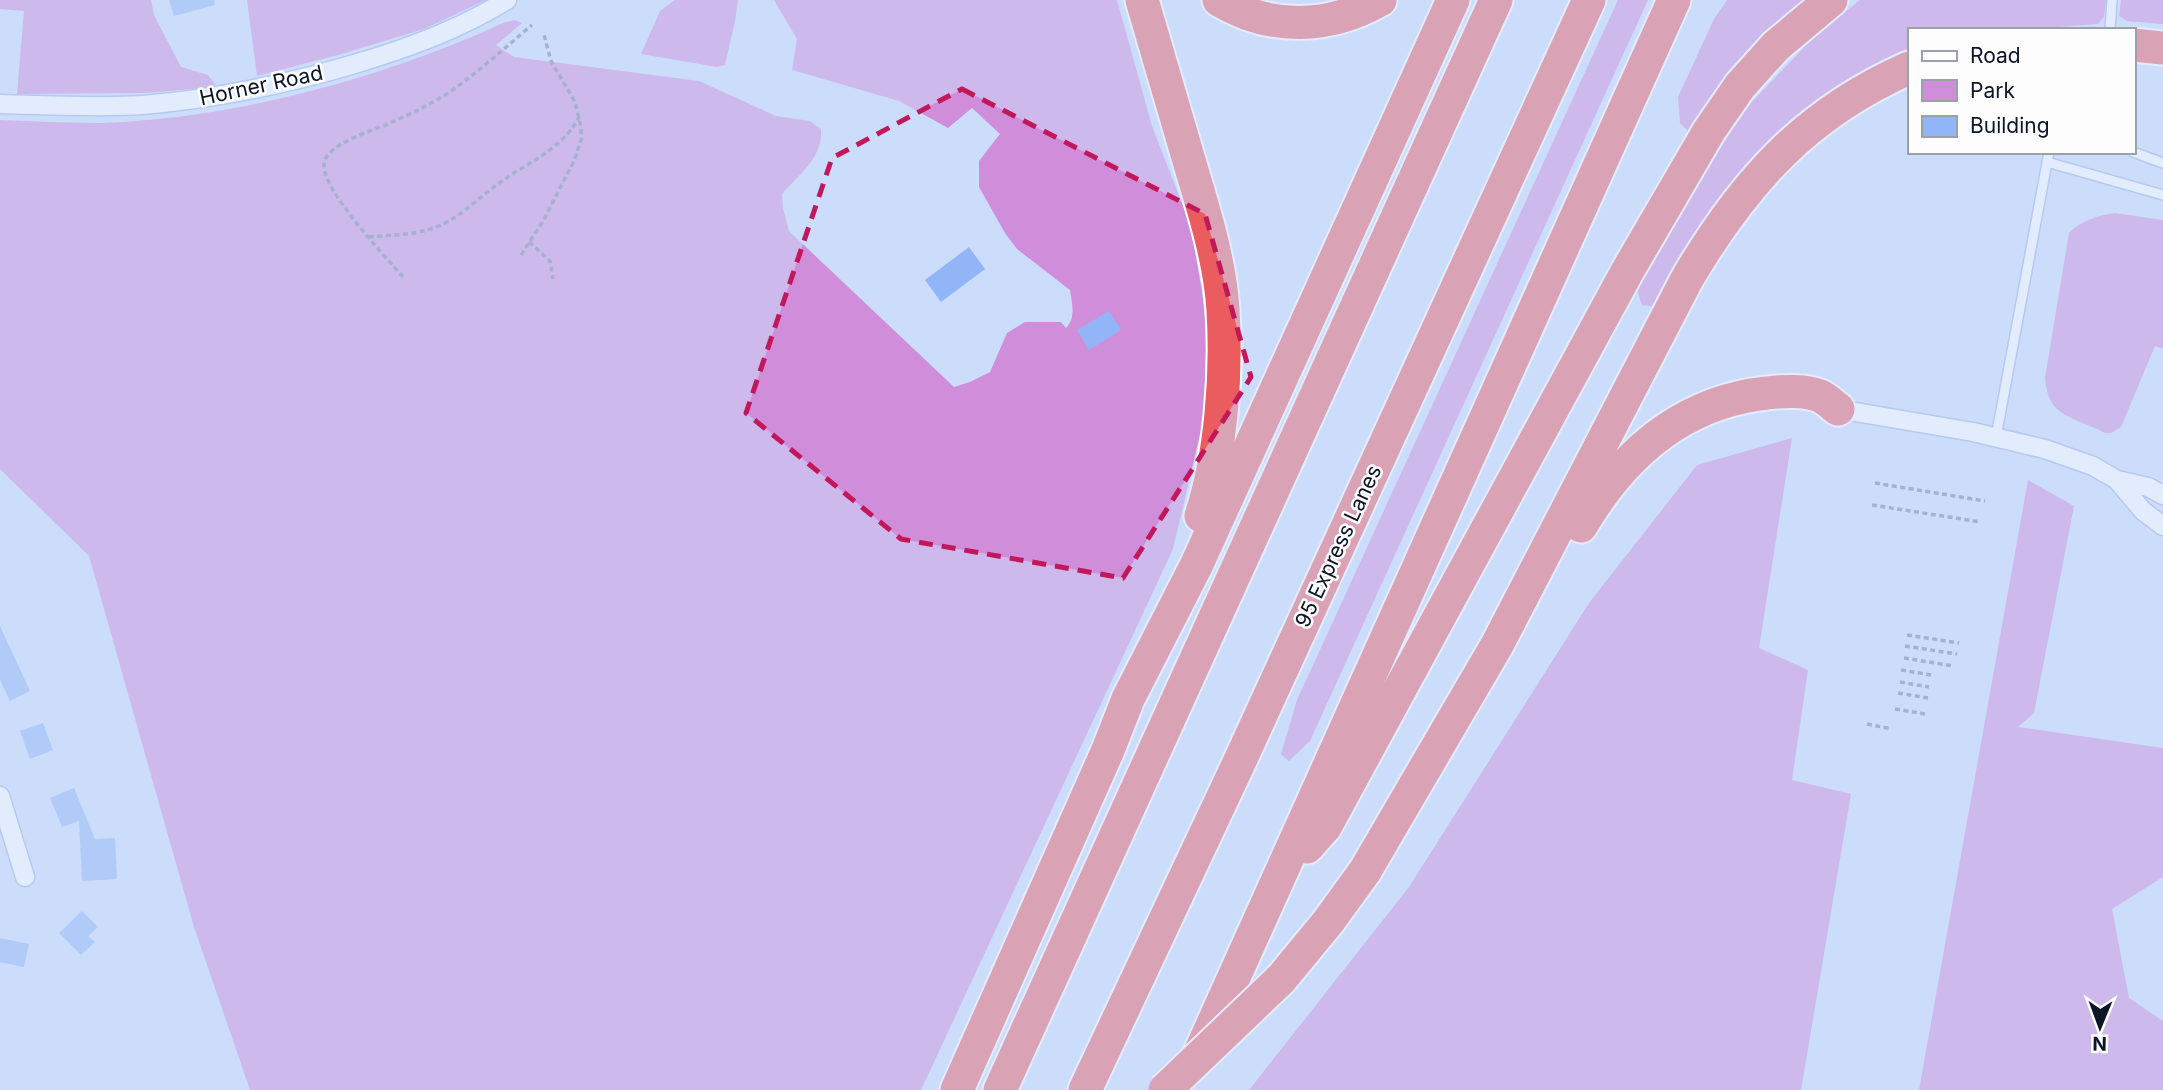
<svg xmlns="http://www.w3.org/2000/svg" width="2163" height="1090" font-family="Inter,sans-serif">
	<style>
		.green { fill: #d08eda }
		.building { fill: #91b5f6 }
		.lines { fill: none; stroke-linecap: round; stroke-linejoin: round }
		.lane-casing { stroke: #98b3e3; stroke-width: 12 }
		.street-casing { stroke: #98b3e3; stroke-width: 21 }
		.highway-casing { stroke: #fff; stroke-width: 37 }
		.path { stroke: #727f97; stroke-width: 3.5; stroke-dasharray: 5 3.5; stroke-linecap: butt }
		.lane { stroke: #fff; stroke-width: 9 }
		.street { stroke: #fff; stroke-width: 18 }
		.highway { stroke: #eb5c5f; stroke-width: 33 }
		.highway-bridge-casing { stroke: #fff; stroke-width: 37; stroke-linecap: butt }
		.highway-bridge { stroke: #eb5c5f; stroke-width: 33 }
		.marked { fill: none; stroke: #c2185b; stroke-width: 5; stroke-dasharray: 14 9; stroke-linejoin: round }
		.labels { text-anchor: middle; dominant-baseline: central; stroke-width: 5; stroke-linejoin: round; paint-order: stroke }
		.street-label { font-size: 21px; fill: #0b1526; stroke: #fdfdfd }
	</style>
	<rect width="100%" height="100%" fill="#ccddfb"/>
	<path class="green" d="M0,0H151L154,15L181,67L208,75L217,87L145,93L17,94L24,11L0,9Z
		M247,0H486L424,29L338,55L257,76Z
		M675,0H738L735,21L725,65L717,67L641,54L660,11Z
		M774,0H1117L1152,126L1190,224L1202,291L1212,384L1173,549L921,1090H250L194,927L89,556L0,469V120C34,121 68,123 101,123C232,119 384,78 503,23L514,20L522,23L496,45L514,57L699,81L776,116L810,121L821,129C823,158 800,173 782,194L783,208L789,231L954,387L970,382L990,372L1007,333L1025,322H1061L1066,328C1076,318 1072,303 1070,290L1017,249L1005,233L979,187V161L1000,134L972,108L948,128L899,101L792,70L797,39Z
		M1618,0H1648L1310,741L1289,761L1281,754L1297,700Z
		M1727,0H1814L1689,132L1680,123L1678,97L1714,19Z
		M1860,0H2106L2104,17L2098,24L2017,30H1909V59L1855,83L1846,82L1796,118L1743,173L1656,307L1642,305L1637,290L1688,201L1742,112L1817,34Z
		M2121,0H2163V24L2127,21L2119,16Z
		M2115,213L2163,220V349L2155,346L2121,427L2111,433H2105C2074,416 2048,419 2045,378L2069,233C2080,221 2099,215 2115,213Z
		M1792,438L1759,648L1808,670L1792,780L1851,794L1801,1090H1249L1409,887L1589,603L1697,465Z
		M2028,480L2074,506L2034,713L2018,727L2163,748V877L2112,909L2129,998L2163,1021V1090H1919Z"/>
	<path class="building" d="M169,0H214L215,5L174,16Z
		M969,247L985,269L941,302L925,280Z
		M1109,311L1121,330L1089,350L1077,330Z
		M0,626L30,691L10,701L0,680Z
		M43,723L53,750L30,759L20,731Z
		M74,788L95,839L115,838L117,879L82,881L79,821L62,827L50,798Z
		M82,911L98,927L88,936L95,942L81,955L59,933Z
		M0,938L29,944L24,967L0,962Z"/>
	<g class="lines">
		<g class="lane-casing">
			<path id="lane" d="M2110,30L2112,0
				M2133,152L2163,163
				M2047,162L2163,195
				M1996,437L2049,152"/>
		</g>
		<g class="street-casing">
			<path id="street" d="M0,104C47,105 96,108 143,105C214,99 283,85 351,65C406,49 458,30 507,0
				M1838,409L1973,432L2045,449L2093,466L2117,480L2148,487L2163,495
				M2117,480L2143,511L2163,526
				M0,796L25,877"/>
		</g>
		<g class="highway-casing">
			<path id="highway" d="M1142,0C1158,55 1174,109 1190,164C1204,211 1220,261 1223,310C1227,376 1221,454 1201,516
				M1219,0C1271,31 1329,29 1380,0
				M2133,45L2163,48
				M1581,526C1623,454 1682,402 1767,393C1782,391 1806,390 1820,396C1827,399 1832,405 1838,409
				M1307,847L1325,827L1628,270L1709,131L1740,86L1776,46L1831,0
				M1365,871L1497,645L1687,279C1744,182 1805,114 1909,68
				M1198,1057L1674,0
				M957,1090L1108,750L1128,699L1197,564L1453,0
				M1000,1090L1496,0
				M1085,1090L1238,765L1589,0"/>
		</g>
		<path class="path" d="M369,237C391,235 418,235 439,226C464,215 482,194 505,179C531,161 564,147 579,117
			M529,242L550,261L553,279
			M521,255L543,221L574,161L581,140V127L575,102L551,61L544,35
			M403,277C385,256 323,191 324,165C324,145 371,131 388,124C412,113 437,102 458,86C484,67 507,46 532,25
			M1875,483L1985,501
			M1872,505L1981,522
			M1907,635L1959,643
			M1905,646L1957,654
			M1904,658L1954,666
			M1901,670L1931,675
			M1900,682L1929,687
			M1898,693L1928,698
			M1895,709L1925,714
			M1867,724L1892,729"/>
		<use href="#lane" class="lane"/>
		<use href="#street" class="street"/>
		<use href="#highway" class="highway"/>
		<g class="highway-bridge-casing">
			<path id="highway-bridge" d="M1165,1090L1281,979L1328,922L1365,871"/>
		</g>
		<use href="#highway-bridge" class="highway-bridge"/>
	</g>
	<path d="M0 0H2163V1090H0ZM962,89L1205,214L1251,377L1123,578L901,539L746,413L832,158Z" fill="#ccddfb" fill-opacity=".55" fill-rule="evenodd"/>
	<path class="marked" d="M962,89L1205,214L1251,377L1123,578L901,539L746,413L832,158Z"/>
	<g class="labels">
		<g class="street-label">
			<text transform="translate(261 85) rotate(-12)">Horner Road</text>
			<text transform="translate(1338 546) rotate(-65)">95 Express Lanes</text>
		</g>
	</g>
	<rect x="1908" y="28" width="228" height="126" fill="#fdfdfd" stroke="#9ca0a7" stroke-width="2"/>
	<rect x="1922" y="51" width="35" height="10" fill="#ffffff" stroke="#9ca0a7" stroke-width="2"/>
	<text x="1970" y="63" font-size="21" fill="#0b1526">Road</text>
	<rect x="1922" y="80" width="35" height="21" fill="#d08eda" stroke="#9ca0a7" stroke-width="2"/>
	<text x="1970" y="98" font-size="21" fill="#0b1526">Park</text>
	<rect x="1922" y="116" width="35" height="21" fill="#91b5f6" stroke="#9ca0a7" stroke-width="2"/>
	<text x="1970" y="133" font-size="21" fill="#0b1526">Building</text>
	<g transform="translate(2100 1027) rotate(181)" stroke="#fdfdfd" stroke-width="5" paint-order="stroke">
	<path d="M0-5L12 26L0 18L-12 26Z" fill="#0b1526"/>
	<text y="-10" font-size="19" font-weight="bold" text-anchor="middle" fill="#0b1526">N</text>
	</g>
</svg>
